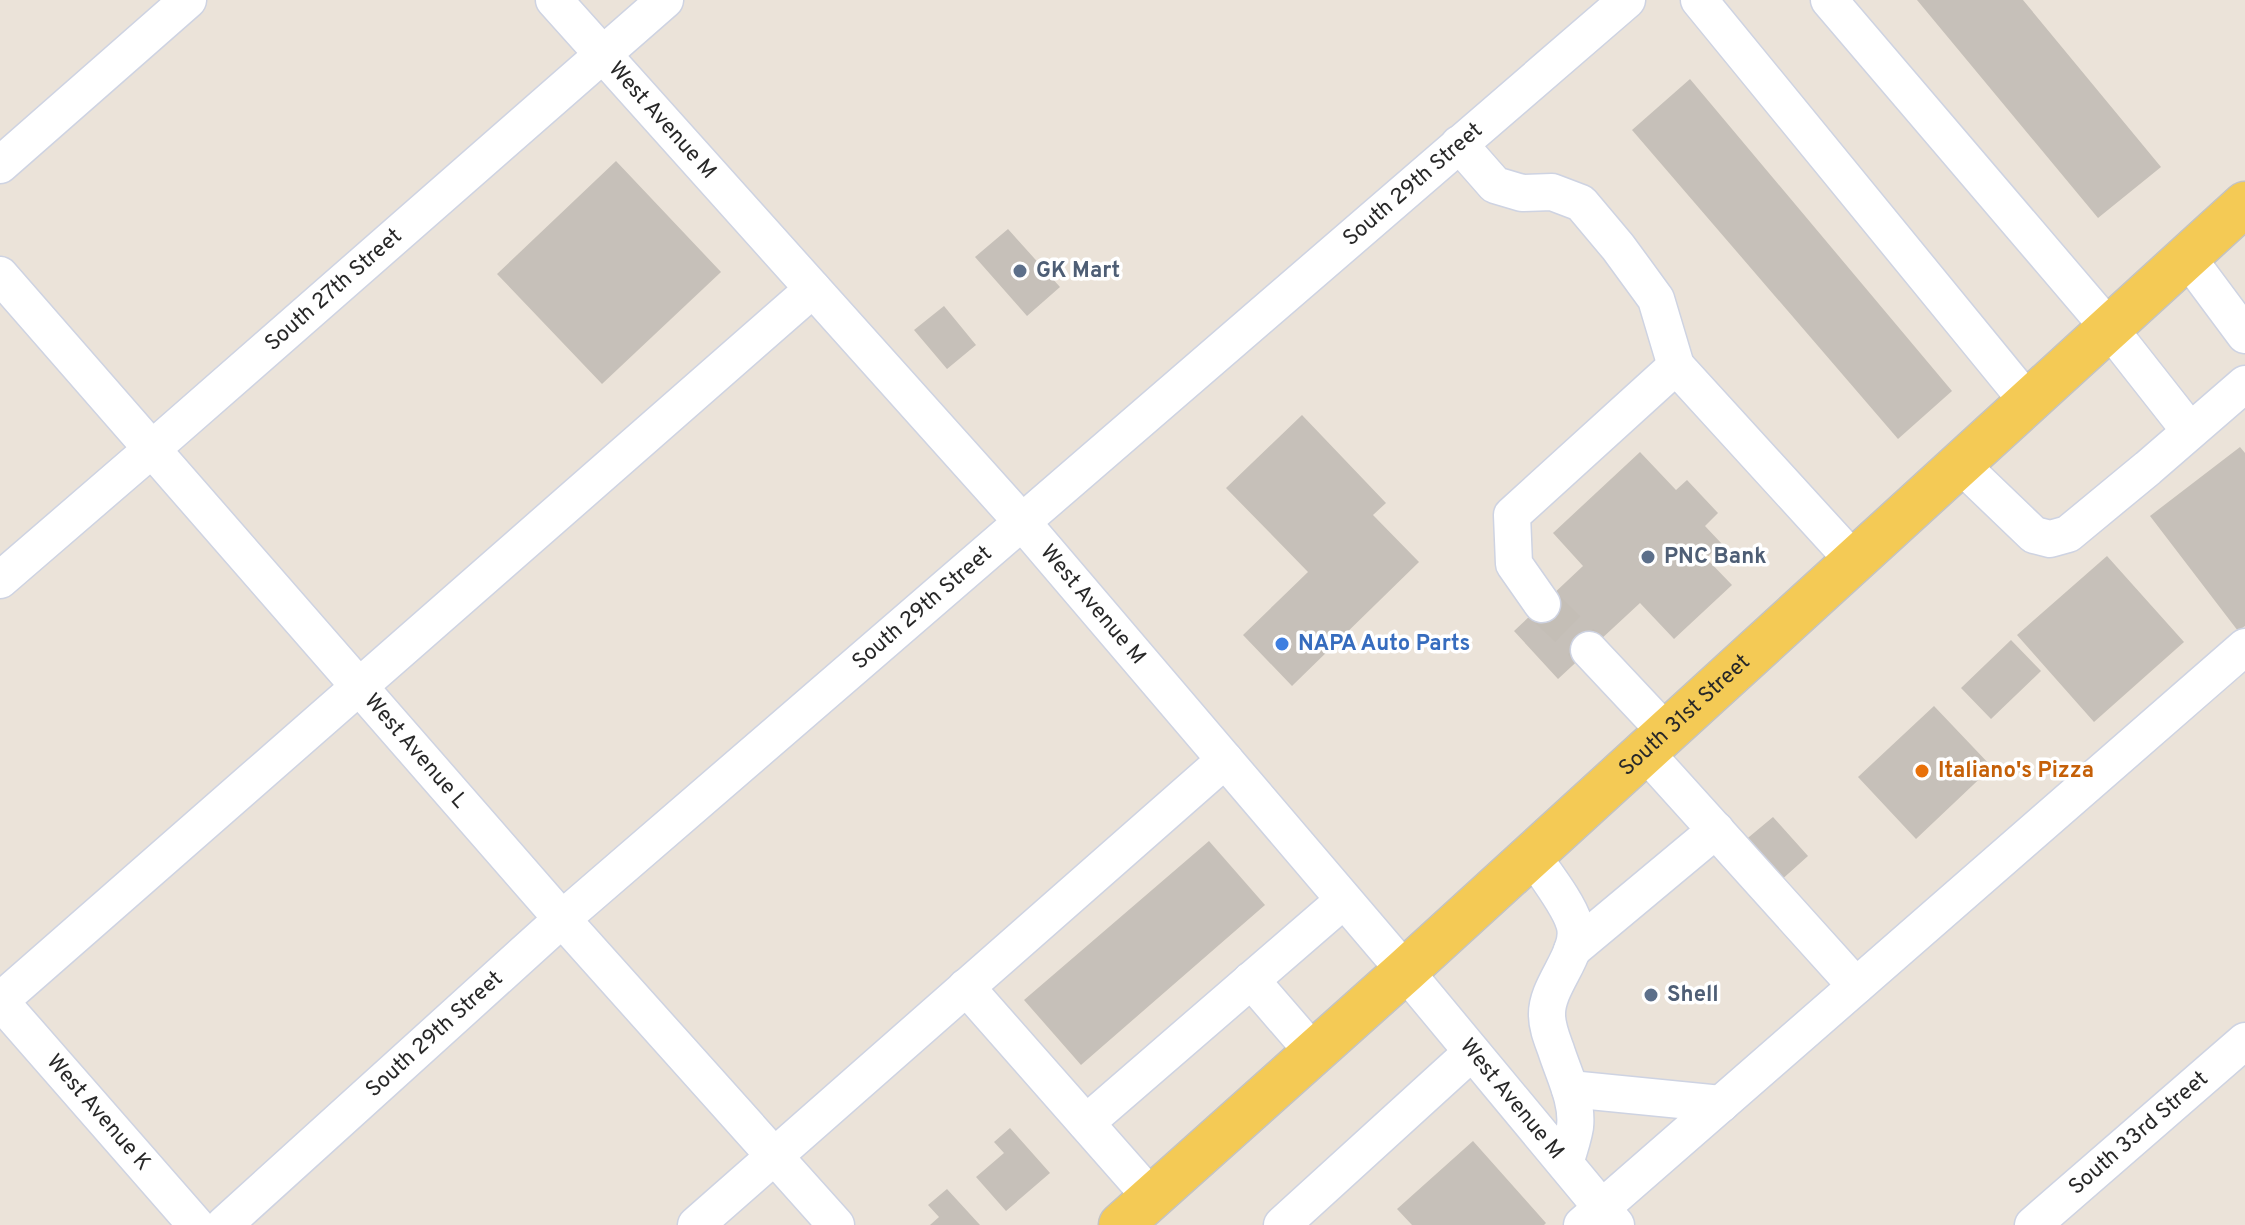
<svg xmlns="http://www.w3.org/2000/svg" width="2245" height="1225" viewBox="0 0 2245 1225" font-family="Overpass,sans-serif">
<style>
.building{fill:#c6c0b9}
.lines{fill:none;stroke-linecap:round;stroke-linejoin:round}
.minor-tunnel{stroke:#c4beb6;stroke-width:36;stroke-dasharray:36 18;stroke-linecap:butt}
.minor-casing{stroke:#ced3e2;stroke-width:39}
.major-casing{stroke:#c3c3c3;stroke-width:47}
.minor{stroke:#fff;stroke-width:36}
.major{stroke:#f4ca55;stroke-width:44}
.service-dot{fill:#5c6f8a;stroke:#fff;stroke-width:3}
.shop-dot{fill:#3f7fe0;stroke:#fff;stroke-width:3}
.food-dot{fill:#e8710a;stroke:#fff;stroke-width:3}
.labels{text-anchor:middle;dominant-baseline:central;stroke-width:7;stroke-linejoin:round;paint-order:stroke}
.street-label{font-size:22px;fill:#282828;stroke:#fff}
.service-label{font-size:22px;font-weight:bold;fill:#4e5e75;stroke:#fff;text-anchor:start}
.shop-label{font-size:22px;font-weight:bold;fill:#366cbe;stroke:#fff;text-anchor:start}
.food-label{font-size:22px;font-weight:bold;fill:#c56008;stroke:#fff;text-anchor:start}
</style>
<rect width="100%" height="100%" fill="#ebe3d9"/>
<path class="building" d="M1917 0H2023L2161 167 2098 218Z
M1690 79 1952 391 1898 439 1632 130Z
M616 161 721 272 602 384 497 274Z
M1008 229 1060 287 1027 316 975 257Z
M944 306 976 345 947 369 914 330Z
M1302 415 1386 503 1373 515 1419 562 1292 686 1243 635 1308 572 1226 488Z
M2240 447 2245 453V626L2238 631 2150 516Z
M1640 452 1676 490 1687 480 1718 513 1705 526 1722 544 1706 558 1732 585 1674 639 1640 603 1558 679 1514 631 1583 566 1553 533Z
M2107 556 2184 642 2094 722 2017 635Z
M2011 640 2041 671 1991 719 1961 688Z
M1934 706 1992 767 1916 839 1858 777Z
M1773 817 1808 856 1779 882 1743 842Z
M1209 841 1265 905 1081 1065 1024 1000Z
M1010 1128 1050 1173 1006 1211 976 1177 1004 1153 994 1142Z
M1473 1141 1546 1223 1544 1225H1412L1397 1209Z
M947 1189 980 1225H930L939 1217 928 1205Z"/>
<g class="lines">
<path class="minor-tunnel" d="M1542 604 1589 650"/>
<defs>
<g id="minor">
<path id="s1" d="M554 0 1022 522 1405 971 1616 1225"/>
<path d="M1699 0 2028 402"/>
<path d="M1829 0 2109 328 2190 431"/>
<path d="M1459 144 1495 185 1522 193 1552 192 1581 203 1618 247 1656 299 1676 366"/>
<path d="M0 165 188 0"/>
<path d="M2187 257 2245 335"/>
<path id="s2" d="M0 275 562 919 836 1225"/>
<path d="M1960 464 2034 535 2050 539 2068 534 2148 468 2245 384"/>
<path id="s3" d="M0 580 152 449 665 0"/>
<path d="M1542 604 1514 564 1512 515 1676 366 1854 561"/>
<path d="M1589 650 1666 732"/>
<path d="M1645 752 1856 986"/>
<path d="M1532 855C1544 873 1568 903 1574 923 1584 952 1546 984 1547 1015 1547 1027 1552 1039 1556 1050 1564 1075 1578 1101 1575 1127 1573 1139 1569 1151 1565 1163"/>
<path d="M1572 950 1716 830"/>
<path d="M1251 980 1314 1053"/>
<path d="M966 987 1151 1197"/>
<path d="M1570 1089 1721 1104"/>
<path d="M1086 1123 1344 900"/>
<path d="M196 1225 0 1001 813 289"/>
<path id="s4" d="M224 1225 562 919 1627 0"/>
<path d="M696 1225 1225 760"/>
<path d="M1282 1225 1472 1052"/>
<path d="M1582 1225 2245 647"/>
<path id="s5" d="M2033 1225 2245 1041"/>
</g>
<g id="major">
<path id="s6" d="M1121 1225 1405 971 2245 204"/>
</g>
</defs>
<use href="#minor" class="minor-casing"/>
<use href="#major" class="major-casing"/>
<use href="#minor" class="minor"/>
<use href="#major" class="major"/>
</g>
<g class="service-dot">
<circle cx="1020" cy="271" r="8"/>
<circle cx="1648" cy="557" r="8"/>
<circle cx="1651" cy="995" r="8"/>
</g>
<circle class="shop-dot" cx="1282" cy="644" r="8"/>
<circle class="food-dot" cx="1922" cy="771" r="8"/>
<g class="labels">
<g class="street-label">
<text stroke="none"><textPath href="#s1" startOffset="162">West Avenue M</textPath></text>
<text stroke="none"><textPath href="#s4" startOffset="1580">South 29th Street</textPath></text>
<text stroke="none"><textPath href="#s3" startOffset="442">South 27th Street</textPath></text>
<text stroke="none"><textPath href="#s1" startOffset="810">West Avenue M</textPath></text>
<text stroke="none"><textPath href="#s4" startOffset="932">South 29th Street</textPath></text>
<text stroke="none"><textPath href="#s6" startOffset="760">South 31st Street</textPath></text>
<text stroke="none"><textPath href="#s2" startOffset="632">West Avenue L</textPath></text>
<text stroke="none"><textPath href="#s4" startOffset="284">South 29th Street</textPath></text>
<text stroke="none"><textPath href="#s1" startOffset="1458">West Avenue M</textPath></text>
<text transform="translate(98 1113) rotate(49)">West Avenue K</text>
<text stroke="none"><textPath href="#s5" startOffset="140">South 33rd Street</textPath></text>
</g>
<g class="service-label">
<text x="1036" y="271">GK Mart</text>
<text x="1664" y="557">PNC Bank</text>
<text x="1667" y="995">Shell</text>
</g>
<g class="shop-label">
<text x="1298" y="644">NAPA Auto Parts</text>
</g>
<g class="food-label">
<text x="1938" y="771">Italiano's Pizza</text>
</g>
</g>
</svg>
